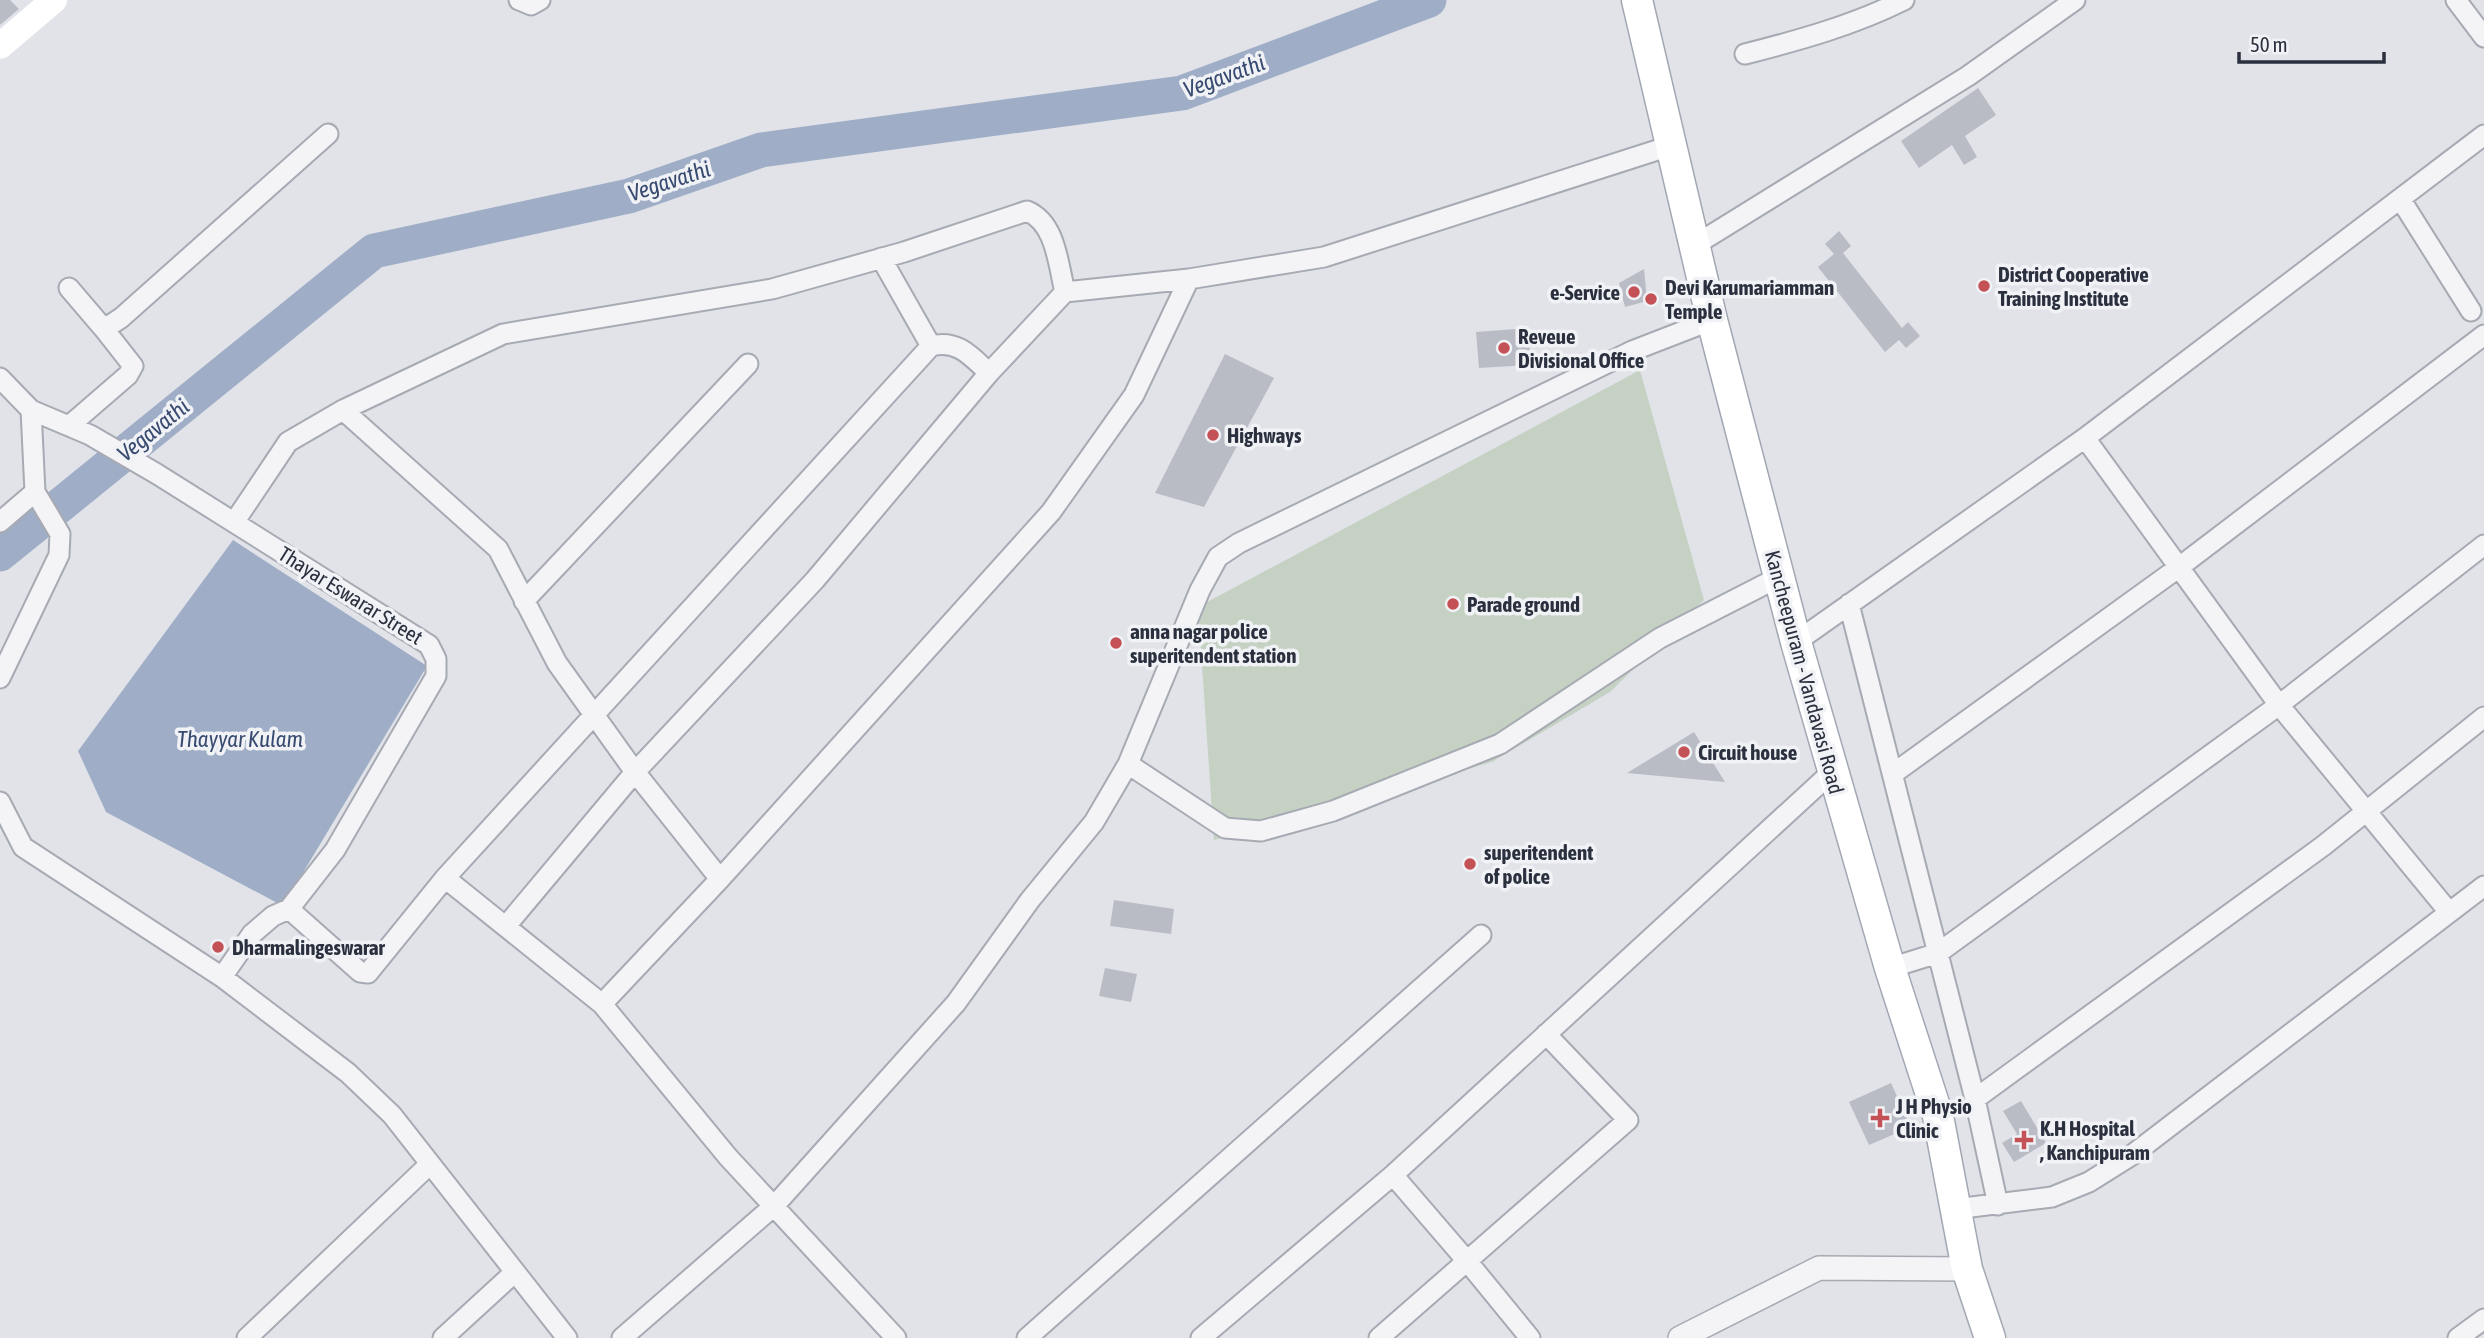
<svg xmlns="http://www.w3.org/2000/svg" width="2484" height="1338" viewBox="0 0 2484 1338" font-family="'Asap Condensed',sans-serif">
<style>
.green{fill:#c5d2c3}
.water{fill:#9faec6}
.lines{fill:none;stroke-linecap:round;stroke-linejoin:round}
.river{stroke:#9faec6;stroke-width:35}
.building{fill:#b9bcc5}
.minor-casing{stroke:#a7aab3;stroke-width:23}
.tertiary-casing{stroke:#a7aab3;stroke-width:26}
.primary-casing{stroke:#a1a7b3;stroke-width:33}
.minor{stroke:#f4f4f7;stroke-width:19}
.tertiary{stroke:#f4f4f7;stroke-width:23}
.secondary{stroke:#fff;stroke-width:26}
.primary{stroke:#fff;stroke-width:30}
.poi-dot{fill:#c35156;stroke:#f1f2f6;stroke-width:2.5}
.labels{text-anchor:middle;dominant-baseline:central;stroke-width:7;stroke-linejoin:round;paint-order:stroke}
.poi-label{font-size:21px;font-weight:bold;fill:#2b303f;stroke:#f1f2f6;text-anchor:start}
.street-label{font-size:21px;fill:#2b303f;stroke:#f1f2f6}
.water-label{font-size:23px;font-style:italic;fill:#384b70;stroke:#f1f2f6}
</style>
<rect width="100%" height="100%" fill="#e1e3e9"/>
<path class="green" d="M1640 370 1704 600 1610 692 1492 762 1214 840 1198 607Z"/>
<path class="water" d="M233 540 427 666 283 906 106 812 78 751Z"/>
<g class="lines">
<path class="river" d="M0 554 374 251 629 196 761 150 1182 93 1429 0"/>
</g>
<path class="building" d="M0 0H10L19 9 0 25Z
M1978 88 1996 115 1965 136 1977 157 1964 165 1952 145 1919 168 1901 141Z
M1839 231 1851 246 1843 253 1902 328 1908 322 1920 336 1906 348 1899 340 1885 352 1818 267 1834 254 1825 244Z
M1644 269 1647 301 1625 307 1619 283Z
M1529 328 1530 365 1479 368 1476 332Z
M1225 354 1274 378 1204 507 1155 493Z
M1694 732 1725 782 1627 773Z
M1114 900 1174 909 1171 934 1110 926Z
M1105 968 1137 974 1131 1002 1099 996Z
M1891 1083 1911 1127 1869 1145 1849 1102Z
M2021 1101 2046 1143 2014 1162 2002 1143 2017 1134 2003 1111Z"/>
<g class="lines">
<defs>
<path id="minor" d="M519 0 531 5 540 0
M2456 0 2484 37
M1745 54C1800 40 1854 25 1904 0
M2401 200 2471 311
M1695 245 1968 76 2075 0
M881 258 931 346
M69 288 104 329
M0 378 31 410 90 435 157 474 429 645 436 659V676L335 850 289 909 273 916 252 934 222 977
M343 410 503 334 772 289 904 252 1027 211C1056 223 1058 264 1065 292
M69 426 128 375 133 366 104 329 121 318 328 134
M2085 438 2279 705 2449 912
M235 521 288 442 343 410 498 549 557 663 635 772 720 879
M0 522 35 492
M524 601 748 364
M1849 604 1975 1099 1998 1205
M1796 642 2085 438 2484 135
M0 678 59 555 60 534 35 492 31 410
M1128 764 1225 828 1261 831 1333 811 1500 744 1660 638 1779 577
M1894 773 2178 568 2484 335
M0 802 23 847 222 977 348 1073 392 1115 567 1338
M445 878 931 346C957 339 971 356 989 373
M289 909 360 972 368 973 445 878 602 1004 728 1157 896 1338
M506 926 635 772 815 580 989 373 1065 292 1189 279
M1890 968 1938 953 2279 705 2484 545
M602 1004 720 879 1051 512 1134 395 1189 279 1324 257 1673 145
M1975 1099 2323 846 2484 717
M1955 1209 2052 1197 2089 1182 2132 1155 2484 886
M247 1338 430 1164
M443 1338 515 1272
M622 1338 775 1205 956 1003 1030 900 1094 822 1128 764 1200 590 1218 557 1239 543 1632 351 1712 320
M1027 1338 1481 935
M1201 1338 1393 1175 1832 772
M1379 1338 1467 1261 1393 1175
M1530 1338 1467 1261 1628 1120 1546 1034
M2458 1338 2484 1319"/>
<path id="tertiary" d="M1680 1338 1819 1268 1967 1269"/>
<path id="primary" d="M1637 0 1712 320 1796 642 1890 968 1938 1116 1967 1269 1990 1338"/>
</defs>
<use href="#minor" class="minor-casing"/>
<use href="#tertiary" class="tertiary-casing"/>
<use href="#primary" class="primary-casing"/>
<use href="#minor" class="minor"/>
<use href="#tertiary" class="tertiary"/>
<path class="secondary" d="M0 46 54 0"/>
<use href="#primary" class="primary"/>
</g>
<g class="poi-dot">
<circle cx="1984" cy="286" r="7"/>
<circle cx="1634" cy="292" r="7"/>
<circle cx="1651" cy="299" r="7"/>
<circle cx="1504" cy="348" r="7"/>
<circle cx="1213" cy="435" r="7"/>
<circle cx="1453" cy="604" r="7"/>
<circle cx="1116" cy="643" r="7"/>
<circle cx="1684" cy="752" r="7"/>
<circle cx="1470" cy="864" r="7"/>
<circle cx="218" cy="947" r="7"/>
<path d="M1876.5 1107.5h7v7h7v7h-7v7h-7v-7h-7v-7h7z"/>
<path d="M2020.5 1129.5h7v7h7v7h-7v7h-7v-7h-7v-7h7z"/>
</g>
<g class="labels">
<g class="poi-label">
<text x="1998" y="274">District Cooperative<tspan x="1998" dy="24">Training Institute</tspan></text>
<text x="1665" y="287">Devi Karumariamman<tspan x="1665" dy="24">Temple</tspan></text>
<text x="1620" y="292" text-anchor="end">e-Service</text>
<text x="1518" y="336">Reveue<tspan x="1518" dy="24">Divisional Office</tspan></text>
<text x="1227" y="435">Highways</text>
<text x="1467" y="604">Parade ground</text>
<text x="1130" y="631">anna nagar police<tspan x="1130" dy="24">superitendent station</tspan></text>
<text x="1698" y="752">Circuit house</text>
<text x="1484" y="852">superitendent<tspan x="1484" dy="24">of police</tspan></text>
<text x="232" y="947">Dharmalingeswarar</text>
<text x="1896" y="1106">J H Physio<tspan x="1896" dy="24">Clinic</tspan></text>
<text x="2040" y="1128">K.H Hospital<tspan x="2040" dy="24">, Kanchipuram</tspan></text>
</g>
<g class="street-label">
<text transform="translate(351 595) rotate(32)">Thayar Eswarar Street</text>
<text transform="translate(1805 672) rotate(75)">Kancheepuram - Vandavasi Road</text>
</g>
<g class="water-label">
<text transform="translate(1224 76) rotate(-20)">Vegavathi</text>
<text transform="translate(669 181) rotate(-18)">Vegavathi</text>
<text transform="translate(153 430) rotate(-39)">Vegavathi</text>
<text x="240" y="739">Thayyar Kulam</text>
</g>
</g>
<path d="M2239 52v10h145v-10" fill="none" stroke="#2b303f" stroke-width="3.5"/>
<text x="2250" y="52" font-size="21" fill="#2b303f" stroke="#f1f2f6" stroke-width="5" paint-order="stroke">50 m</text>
</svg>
